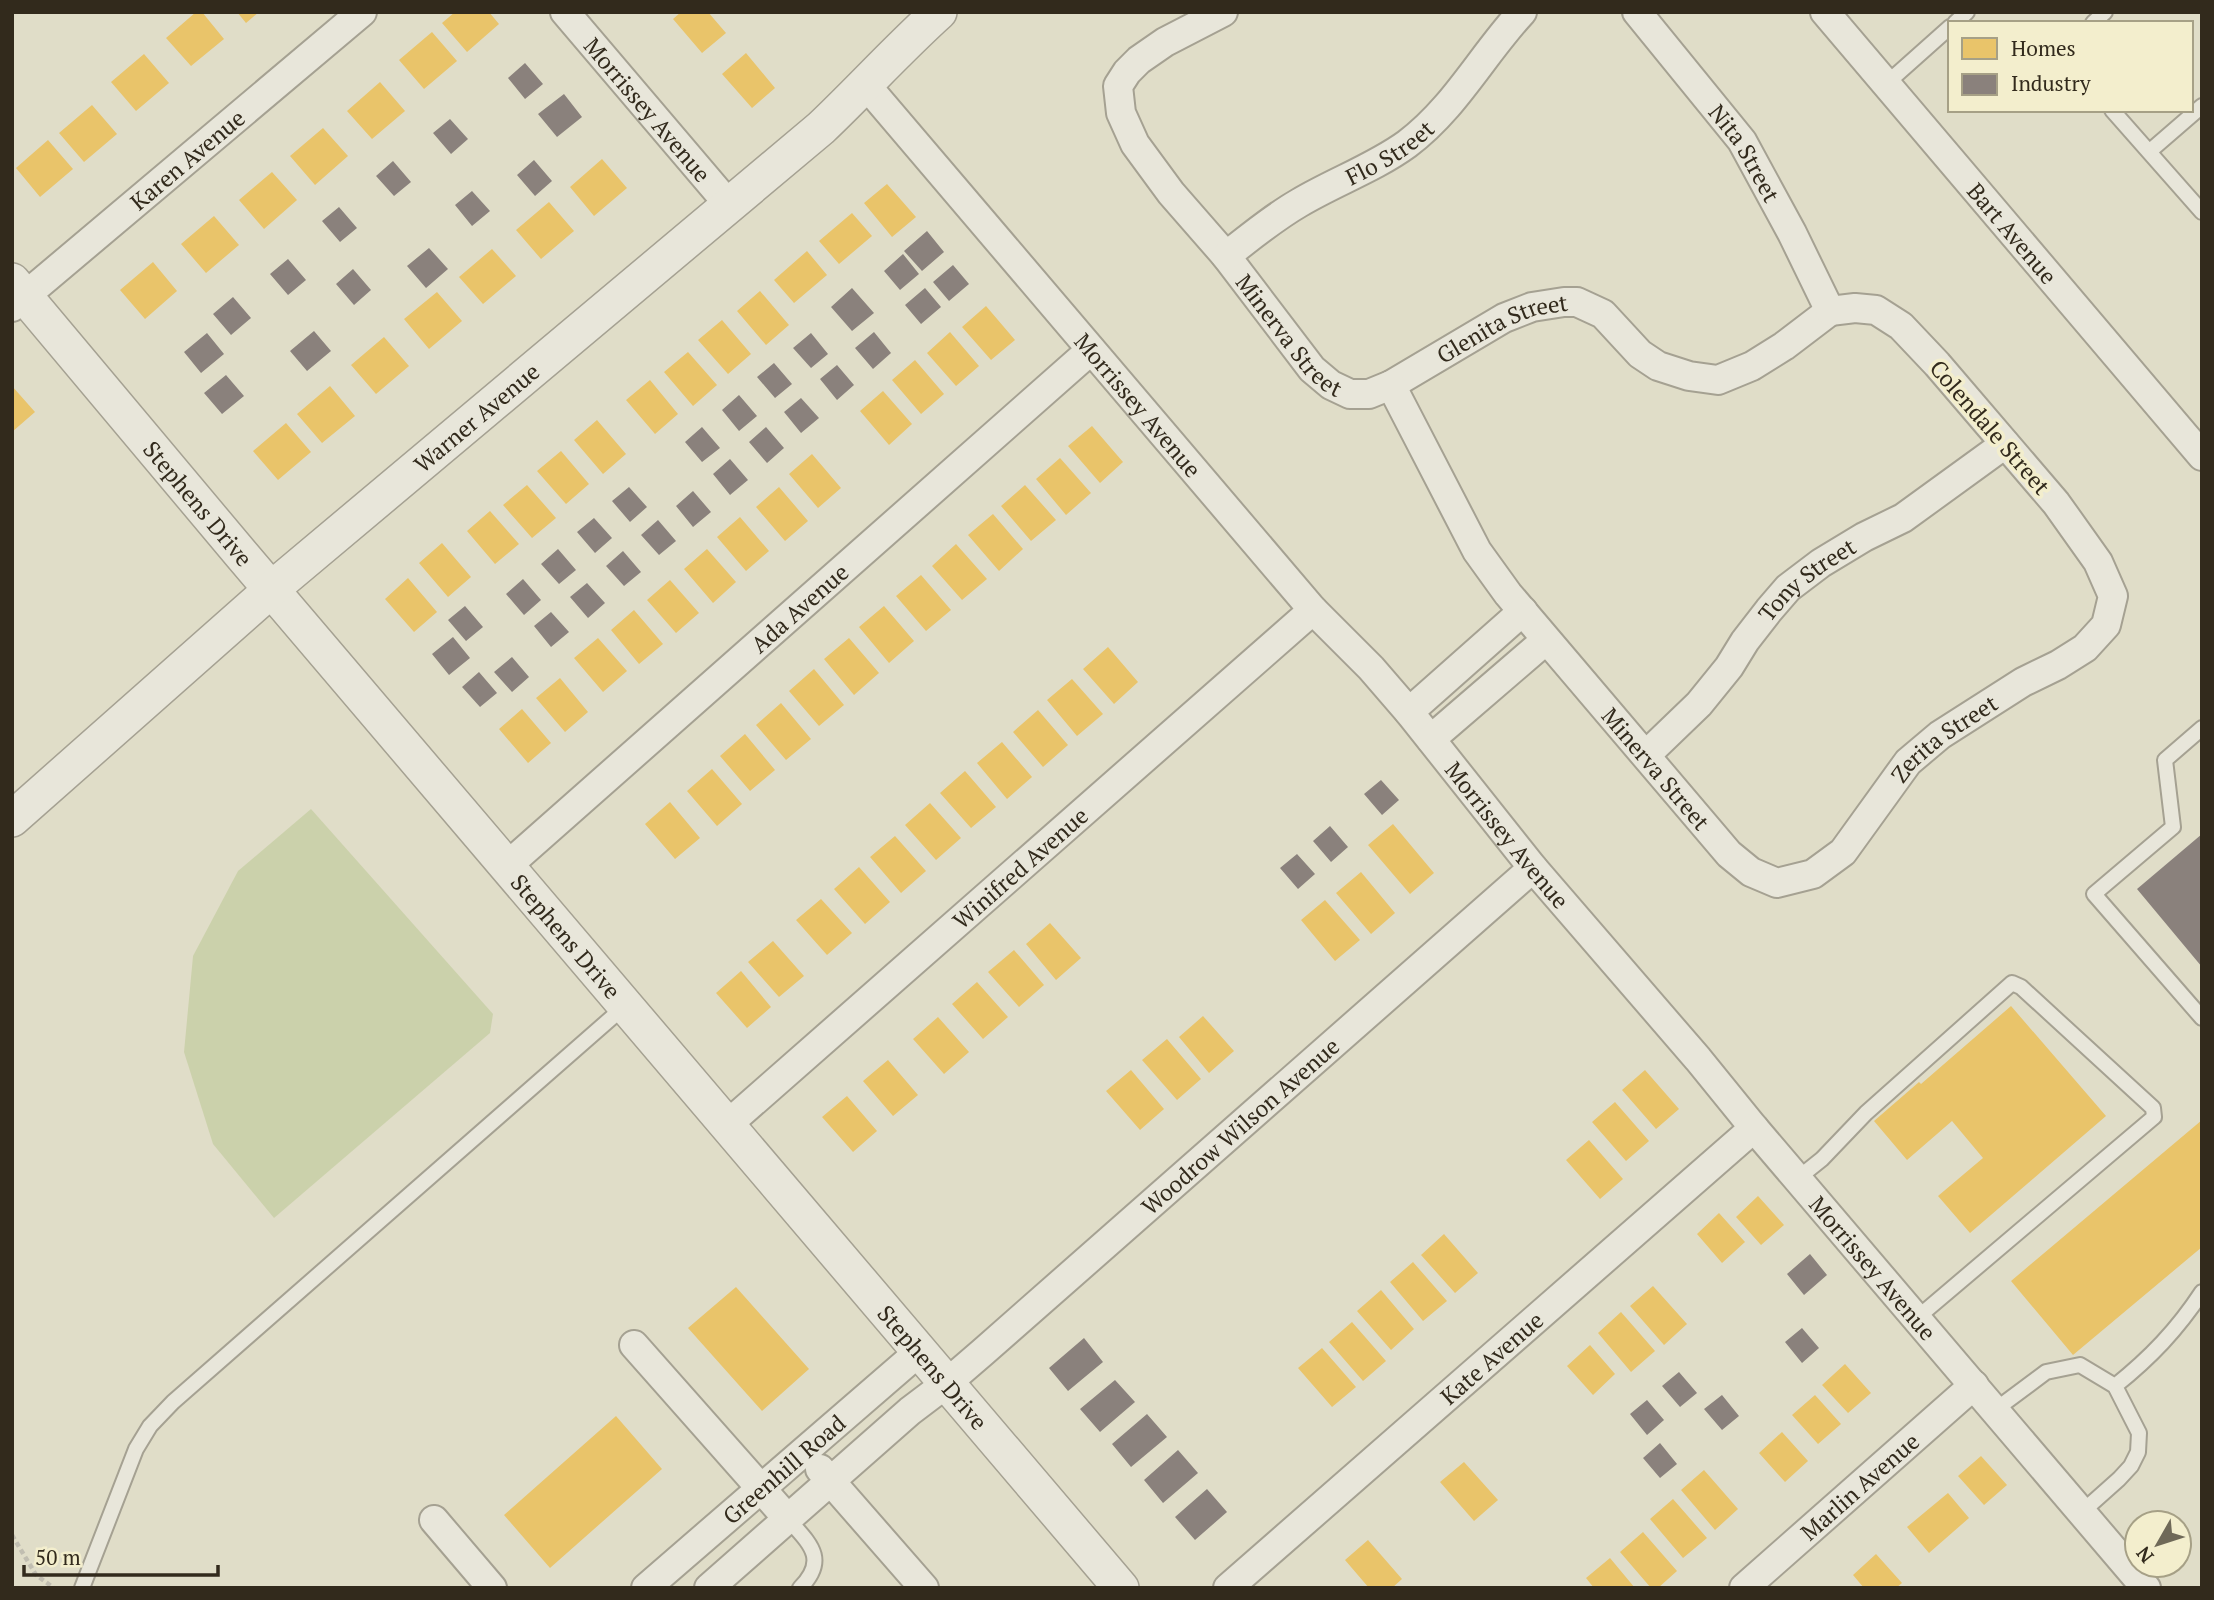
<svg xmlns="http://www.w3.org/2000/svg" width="2214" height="1600" viewBox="0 0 2214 1600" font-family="'PT Serif',serif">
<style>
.green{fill:#cbd1ab}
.homes{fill:#e9c46a}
.industry{fill:#8a817c}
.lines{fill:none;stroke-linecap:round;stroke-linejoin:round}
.service-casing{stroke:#a5a192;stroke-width:18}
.minor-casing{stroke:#a5a192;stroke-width:32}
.tertiary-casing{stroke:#a5a192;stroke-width:38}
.path{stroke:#c1beb1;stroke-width:4.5;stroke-dasharray:5 3.5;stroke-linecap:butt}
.service{stroke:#e8e6da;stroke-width:14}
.minor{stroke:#e8e6da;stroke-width:28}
.tertiary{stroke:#e8e6da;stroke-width:35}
.labels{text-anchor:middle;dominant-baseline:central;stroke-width:7;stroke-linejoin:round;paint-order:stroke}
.street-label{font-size:23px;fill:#322a1c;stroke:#f3eecd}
</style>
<rect width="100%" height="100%" fill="#e0ddc8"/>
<path class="green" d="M311 809 493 1014 490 1033 274 1218 213 1144 184 1052 193 956 238 871Z"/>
<path class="homes" d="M196 12H202L224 39 191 66 166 38Z
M237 12H259L246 23Z
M455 12H489L499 24 467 52 442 23Z
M681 12H708L726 33 702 53 673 19Z
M432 32 457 61 424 89 399 60Z
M746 53 775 88 752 108 722 74Z
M144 54 169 83 136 111 111 82Z
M380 82 405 111 372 139 347 111Z
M92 105 117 134 84 162 59 133Z
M323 128 348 156 315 185 290 156Z
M48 140 73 169 40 197 16 168Z
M602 159 627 188 594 216 570 187Z
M272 172 297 200 264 229 239 200Z
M887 184 916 217 892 237 864 203Z
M549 202 574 231 541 259 516 230Z
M852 213 872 236 839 264 819 241Z
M214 216 239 245 206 273 181 244Z
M492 249 516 276 483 304 459 277Z
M807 251 827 275 794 303 774 280Z
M153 262 177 291 145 319 120 290Z
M760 291 789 325 766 345 737 311Z
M437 292 462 321 429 349 404 319Z
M986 306 1015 340 991 360 962 327Z
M722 320 751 354 728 374 698 340Z
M950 332 979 366 956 386 927 353Z
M384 337 409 366 376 394 351 365Z
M688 352 717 385 693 406 664 372Z
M915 360 944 394 921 414 892 380Z
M650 380 678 414 655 434 626 400Z
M12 386 35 412 12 432Z
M330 386 355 416 322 443 297 414Z
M883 391 912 424 889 445 860 411Z
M597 420 626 454 603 474 574 440Z
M286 423 311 452 278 480 253 451Z
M1092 426 1123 462 1100 483 1068 446Z
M561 451 589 484 566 504 537 471Z
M812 454 841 488 818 508 789 474Z
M1060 458 1091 493 1066 515 1036 479Z
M527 485 556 518 532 538 503 505Z
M1025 485 1056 520 1031 541 1001 506Z
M779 487 808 521 785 541 756 507Z
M490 511 519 544 495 564 467 531Z
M993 514 1023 549 999 571 968 535Z
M740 517 769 551 746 571 717 537Z
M442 543 471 577 448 597 419 563Z
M956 544 987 579 962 600 932 566Z
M707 549 736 582 713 603 684 569Z
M921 575 951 610 926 631 896 596Z
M408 578 437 612 414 632 385 599Z
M670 580 699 613 676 633 647 600Z
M884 606 914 641 889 663 859 627Z
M634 610 663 644 639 664 611 630Z
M598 638 627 671 603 692 574 658Z
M849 638 879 673 854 695 824 659Z
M1108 647 1138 682 1114 704 1083 669Z
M814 669 844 705 819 726 789 691Z
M560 678 588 712 565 732 536 698Z
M1072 679 1103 714 1077 736 1047 700Z
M781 703 811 739 786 760 756 725Z
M522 709 551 743 528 763 499 729Z
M1038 710 1068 745 1043 767 1013 732Z
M745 734 775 770 750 791 720 756Z
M1002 742 1032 777 1007 799 977 763Z
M712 769 742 804 717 826 687 791Z
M965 771 996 807 971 828 940 793Z
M670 802 700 838 675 859 645 824Z
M930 803 961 838 936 860 905 825Z
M1393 824 1434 873 1410 894 1368 845Z
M895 836 926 871 901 893 870 857Z
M859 867 890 902 865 924 834 889Z
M1361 872 1395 913 1371 934 1336 893Z
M821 899 852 933 827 955 796 920Z
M1325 900 1360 940 1335 961 1301 920Z
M1050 923 1081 958 1056 980 1026 944Z
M773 941 804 976 779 997 748 962Z
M1014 950 1044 985 1019 1007 988 972Z
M741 971 771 1007 747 1028 716 993Z
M977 982 1008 1017 983 1039 952 1004Z
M2011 1006 2106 1116 1970 1233 1938 1196 1983 1158 1952 1121 1907 1160 1874 1121 1919 1082 1921 1084Z
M1203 1016 1234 1051 1209 1073 1179 1037Z
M938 1017 969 1052 944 1074 913 1039Z
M1167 1039 1201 1079 1177 1100 1142 1060Z
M888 1060 918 1095 893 1116 863 1081Z
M1131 1070 1164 1109 1140 1130 1106 1091Z
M1645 1070 1679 1109 1656 1129 1622 1090Z
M847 1096 877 1131 853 1152 822 1117Z
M1615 1102 1649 1141 1626 1161 1592 1122Z
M2202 1120V1247L2073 1355 2011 1281Z
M1589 1140 1623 1179 1600 1199 1566 1160Z
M1758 1196 1784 1225 1761 1245 1736 1217Z
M1719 1213 1745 1242 1722 1263 1697 1234Z
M1444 1234 1478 1273 1455 1293 1421 1255Z
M1413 1262 1447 1301 1423 1321 1390 1282Z
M1653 1286 1687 1324 1664 1345 1630 1306Z
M736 1287 809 1369 762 1411 688 1328Z
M1381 1290 1414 1329 1391 1350 1357 1311Z
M1621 1312 1655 1351 1631 1372 1598 1333Z
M1352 1322 1386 1361 1363 1381 1329 1342Z
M1590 1345 1615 1374 1593 1395 1567 1366Z
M1322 1348 1356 1387 1332 1407 1298 1368Z
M1845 1364 1871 1393 1848 1413 1822 1385Z
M1815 1395 1841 1424 1818 1444 1792 1415Z
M616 1416 662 1469 550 1568 504 1515Z
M1782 1432 1808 1461 1785 1482 1759 1453Z
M1981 1456 2007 1485 1984 1505 1958 1476Z
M1464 1462 1498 1500 1474 1521 1440 1482Z
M1704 1470 1738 1509 1715 1530 1681 1490Z
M1948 1493 1969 1518 1929 1553 1907 1527Z
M1673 1499 1707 1538 1683 1558 1650 1519Z
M1643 1532 1677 1571 1658 1588H1651L1620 1552Z
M1368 1540 1402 1579 1392 1588H1369L1345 1560Z
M1876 1554 1902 1583 1896 1588H1864L1853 1575Z
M1610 1558 1635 1588H1594L1586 1578Z"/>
<path class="industry" d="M525 63 543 84 525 99 508 78Z
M564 94 582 117 557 137 538 114Z
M450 119 468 139 451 154 433 133Z
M534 160 552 181 535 196 517 175Z
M393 161 411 182 394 196 376 176Z
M472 191 490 211 472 226 455 205Z
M339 207 357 228 340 242 322 221Z
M927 231 944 252 922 271 904 251Z
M429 248 448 269 426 288 407 266Z
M903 254 919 274 900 290 884 271Z
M288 259 306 280 288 295 270 274Z
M953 265 969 284 949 301 933 282Z
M353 269 371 290 354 305 336 284Z
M852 288 874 313 852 331 831 307Z
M925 288 941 307 921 324 905 305Z
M233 297 251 318 231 335 213 314Z
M314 331 331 351 307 371 290 351Z
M874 332 891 353 873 369 855 348Z
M207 333 224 354 201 373 184 352Z
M811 333 828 354 811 368 793 348Z
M774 363 792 384 775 398 757 377Z
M837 365 854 385 837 400 820 379Z
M226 375 244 396 222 414 204 393Z
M739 395 757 416 739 431 722 410Z
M801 398 819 418 801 433 784 412Z
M702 427 720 448 702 462 685 442Z
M766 427 784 448 767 463 749 442Z
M730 459 748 480 730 495 713 474Z
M629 487 647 507 630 522 612 501Z
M693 491 711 512 693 527 676 506Z
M594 518 612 538 595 553 577 532Z
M658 520 676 541 659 555 641 535Z
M558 549 576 570 559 584 541 564Z
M623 551 641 572 624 586 606 566Z
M523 579 541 600 524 615 506 594Z
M587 583 605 603 588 618 570 597Z
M465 606 483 627 466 641 448 620Z
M551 612 569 632 551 647 534 626Z
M453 637 470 658 449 675 432 654Z
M512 657 529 677 512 692 494 672Z
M479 672 497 693 480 707 462 687Z
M1381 780 1399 800 1382 815 1364 794Z
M1330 826 1348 847 1331 862 1313 841Z
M2202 834V967L2137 889Z
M1297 854 1315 874 1298 889 1280 868Z
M1810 1254 1827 1275 1804 1295 1787 1274Z
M1802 1328 1819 1348 1802 1363 1785 1342Z
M1084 1338 1103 1362 1068 1391 1049 1368Z
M1679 1372 1697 1393 1680 1407 1662 1386Z
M1115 1380 1135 1402 1100 1432 1080 1409Z
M1722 1395 1739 1416 1722 1430 1704 1409Z
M1647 1400 1664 1420 1647 1435 1630 1414Z
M1147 1414 1167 1437 1131 1467 1112 1444Z
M1660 1443 1677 1464 1660 1478 1643 1458Z
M1178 1450 1198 1473 1163 1503 1144 1480Z
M1207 1489 1227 1512 1195 1540 1175 1517Z"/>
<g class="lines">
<defs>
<path id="service" d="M1955 23 1967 12
M2093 23 2105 12
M1886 84 1950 27
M2112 110 2202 212
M2150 151 2202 106
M2202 728 2165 760 2173 827 2094 894 2202 1018
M1797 1179 1822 1159 1866 1113 2012 983 2021 987 2153 1108 2154 1117 1917 1318
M2115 1386C2150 1358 2177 1330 2202 1292
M1995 1410 2046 1372 2080 1365 2115 1386 2139 1433 2138 1452 2131 1466 2119 1479 2082 1512
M788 1519C809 1543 829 1559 800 1588
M82 1588 136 1449 150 1426 173 1402 625 1006"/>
<g id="minor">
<path id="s1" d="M565 12 730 206"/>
<path id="s2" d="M1223 12 1165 42 1139 60 1127 72 1118 86 1121 113 1135 144 1171 193 1226 256 1312 369 1331 385 1350 394H1369L1391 385 1504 318 1532 307 1564 302H1577L1603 314 1640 354 1658 366 1689 376 1718 380 1752 366 1784 346 1830 311"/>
<path id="s3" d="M1637 12 1742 141 1792 233 1830 311"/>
<path id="s4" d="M1825 12 2202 456"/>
<path id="s5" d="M866 85 1313 610 1371 668 1409 712 1533 868 1698 1059 1754 1128 2146 1588"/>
<path id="s6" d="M1226 256C1250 237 1273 218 1299 203 1334 182 1374 168 1407 144 1455 108 1482 55 1522 12"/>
<path id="s7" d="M12 307 362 12"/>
<path id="s8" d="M1391 385 1477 551 1508 594 1729 854 1751 872 1777 883 1813 874 1843 852 1908 762 1940 735 2023 682 2058 665 2085 648 2106 625 2113 596 2098 562 2056 503 1937 364 1901 326 1876 310 1855 308 1830 311"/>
<path d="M1409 712 1523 611"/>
<path d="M1431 739 1546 640"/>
<path id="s9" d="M1646 755 1699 704 1729 667 1745 641 1769 610 1788 588 1821 563 1864 537 1903 518 2005 444"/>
<path id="s10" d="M507 866 1091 350"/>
<path id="s11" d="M727 1125 1313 610"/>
<path d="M634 1345 788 1519"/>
<path d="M820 1469 924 1588"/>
<path d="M434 1520 492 1588"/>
<path id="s12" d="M646 1588 920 1351"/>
<path id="s13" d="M709 1588 910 1411 947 1383 983 1352 1533 868"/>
<path id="s14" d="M1228 1588 1754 1128"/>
<path id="s15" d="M1744 1588 1974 1385"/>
</g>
<g id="tertiary">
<path id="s16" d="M12 281 241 554 1121 1588"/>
<path id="s17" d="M12 819 280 582 821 128C861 90 898 49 939 12"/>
</g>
</defs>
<use href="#service" class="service-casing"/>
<use href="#minor" class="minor-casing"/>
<use href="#tertiary" class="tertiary-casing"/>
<path class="path" d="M12 1535 36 1575 54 1588"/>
<use href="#service" class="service"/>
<use href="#minor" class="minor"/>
<use href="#tertiary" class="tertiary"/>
</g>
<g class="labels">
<g class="street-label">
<text stroke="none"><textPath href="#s1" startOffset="128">Morrissey Avenue</textPath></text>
<text stroke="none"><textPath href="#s6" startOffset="194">Flo Street</textPath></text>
<text stroke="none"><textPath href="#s3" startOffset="178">Nita Street</textPath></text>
<text stroke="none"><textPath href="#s7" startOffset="229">Karen Avenue</textPath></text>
<text stroke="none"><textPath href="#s4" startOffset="290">Bart Avenue</textPath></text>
<text stroke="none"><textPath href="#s2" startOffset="438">Minerva Street</textPath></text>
<text stroke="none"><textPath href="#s2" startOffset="693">Glenita Street</textPath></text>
<text stroke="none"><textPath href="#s5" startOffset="420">Morrissey Avenue</textPath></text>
<text stroke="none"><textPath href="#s17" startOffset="614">Warner Avenue</textPath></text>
<text transform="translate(1990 427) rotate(49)">Colendale Street</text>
<text stroke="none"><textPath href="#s16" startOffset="290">Stephens Drive</textPath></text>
<text stroke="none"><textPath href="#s9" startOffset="240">Tony Street</textPath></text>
<text stroke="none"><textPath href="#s10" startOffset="390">Ada Avenue</textPath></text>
<text stroke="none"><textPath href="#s8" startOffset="866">Zerita Street</textPath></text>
<text stroke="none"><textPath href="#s8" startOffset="469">Minerva Street</textPath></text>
<text stroke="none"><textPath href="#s5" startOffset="987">Morrissey Avenue</textPath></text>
<text stroke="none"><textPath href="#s11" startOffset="390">Winifred Avenue</textPath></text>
<text stroke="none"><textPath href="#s16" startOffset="858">Stephens Drive</textPath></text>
<text stroke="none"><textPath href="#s13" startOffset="704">Woodrow Wilson Avenue</textPath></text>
<text stroke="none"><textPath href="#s5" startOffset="1554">Morrissey Avenue</textPath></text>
<text stroke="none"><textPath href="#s14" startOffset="350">Kate Avenue</textPath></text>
<text stroke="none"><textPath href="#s16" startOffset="1424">Stephens Drive</textPath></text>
<text stroke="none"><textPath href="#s12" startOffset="182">Greenhill Road</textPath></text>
<text stroke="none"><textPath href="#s15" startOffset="154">Marlin Avenue</textPath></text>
</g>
</g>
<rect width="2214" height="1600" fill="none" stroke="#322a1c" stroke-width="28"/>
<rect x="1948" y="21" width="245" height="91" fill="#f3eecd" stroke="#a6a086" stroke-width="2"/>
<rect x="1962" y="38" width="35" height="21" fill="#e9c46a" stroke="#a6a086" stroke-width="2"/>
<text x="2011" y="56" font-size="21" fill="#322a1c">Homes</text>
<rect x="1962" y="74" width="35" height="21" fill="#8a817c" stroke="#a6a086" stroke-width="2"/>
<text x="2011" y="91" font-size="21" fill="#322a1c">Industry</text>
<g transform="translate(2158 1544) rotate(231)"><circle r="33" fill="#f3eecd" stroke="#a6a086" stroke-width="2"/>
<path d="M0-5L12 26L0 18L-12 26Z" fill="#6f6958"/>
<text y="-10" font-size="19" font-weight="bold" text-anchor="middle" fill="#322a1c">N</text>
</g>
<path d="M24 1565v10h194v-10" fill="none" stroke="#322a1c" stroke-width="3.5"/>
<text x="35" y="1565" font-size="21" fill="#322a1c" stroke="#f3eecd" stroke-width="5" paint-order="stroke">50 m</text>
</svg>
